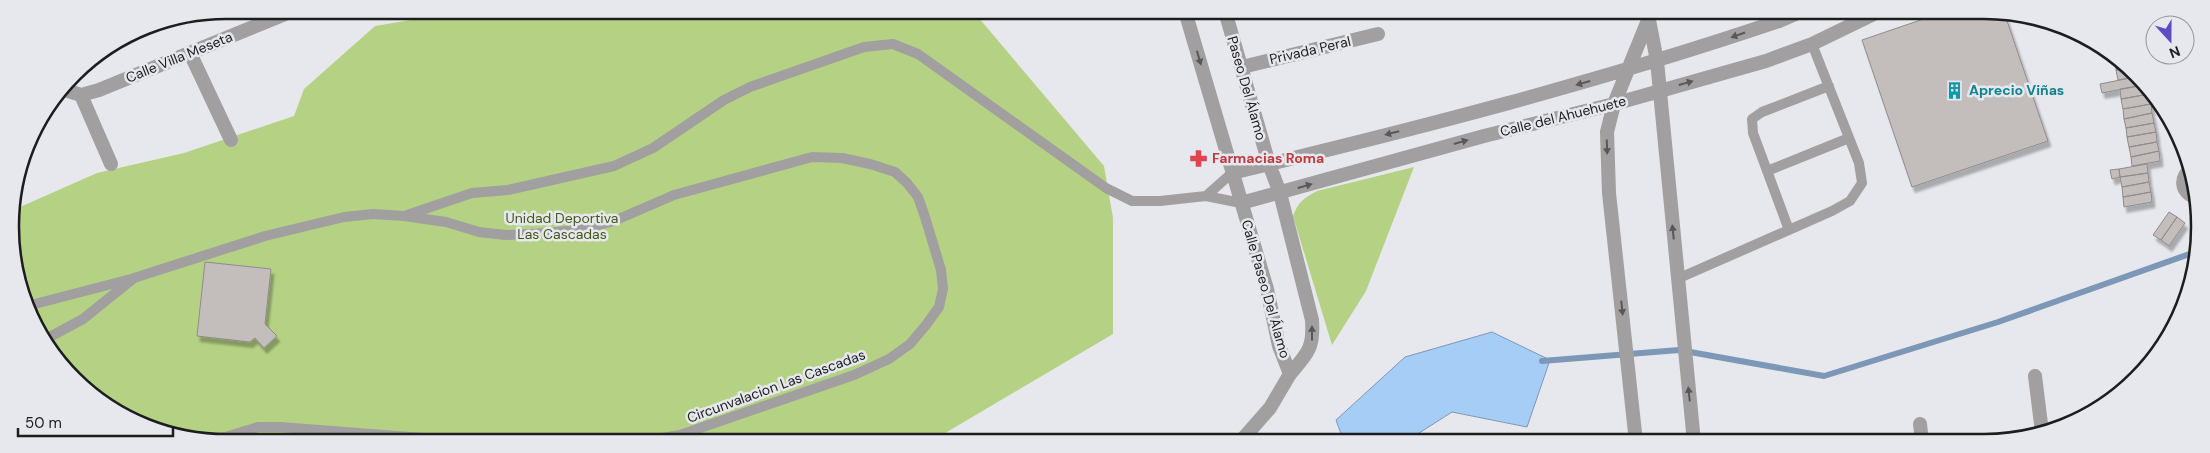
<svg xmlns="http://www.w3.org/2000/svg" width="2210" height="453" viewBox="0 0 2210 453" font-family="'DM Sans',sans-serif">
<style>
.green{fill:#b5d284}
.water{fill:#a6cdf6;stroke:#7d98b6}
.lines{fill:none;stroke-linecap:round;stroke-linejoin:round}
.stream{stroke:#7d98b6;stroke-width:6}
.building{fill:#c3bdbc;stroke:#918b8a;filter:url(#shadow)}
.service{stroke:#a19f9f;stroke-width:10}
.minor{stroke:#a19f9f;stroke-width:14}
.tertiary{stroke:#a19f9f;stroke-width:14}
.oneway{fill:#585859}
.labels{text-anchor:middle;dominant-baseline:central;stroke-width:5;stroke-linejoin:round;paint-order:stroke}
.street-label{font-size:14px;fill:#1c1d1f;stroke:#e6e8ed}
.culture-label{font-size:14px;font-weight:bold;fill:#0d838f;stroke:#e6e8ed;text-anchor:start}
.health-label{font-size:14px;font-weight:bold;fill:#be3a42;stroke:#e6e8ed;text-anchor:start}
.park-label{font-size:14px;fill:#44581a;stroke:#e6e8ed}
.rim{fill:none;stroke:#1c1d1f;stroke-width:2.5}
</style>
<defs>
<filter id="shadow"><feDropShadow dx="3" dy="5.5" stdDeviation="1" flood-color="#0004"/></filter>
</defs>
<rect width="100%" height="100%" fill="#e6e8ed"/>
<path class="green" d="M471 10 973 11 1104 166 1113 218V334L930 442 199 441 130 421 64 369 21 296 11 211 97 173 184 153 294 116 304 89 375 26Z
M1414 167 1366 291 1332 345 1293 216C1298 202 1304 198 1317 191Z"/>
<path class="water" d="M1492 332 1550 360 1527 427 1452 412 1405 442H1344L1336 420 1405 357Z"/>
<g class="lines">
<path class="stream" d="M1542 361 1679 350 1824 376 1998 322 2198 251"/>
</g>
<path class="building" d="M1944 12H2004L2048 141 1912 187 1862 40Z
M2116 60 2126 69 2116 70Z
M2126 69 2135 77 2118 80 2116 70Z
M2135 77 2144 85 2102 93 2100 84Z
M2144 85 2148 88 2149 94 2121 99 2120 89Z
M2149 94 2151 104 2123 109 2121 99Z
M2151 104 2152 113 2124 119 2123 109Z
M2152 113 2154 123 2126 128 2124 119Z
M2154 123 2156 132 2127 137 2126 128Z
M2156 132 2157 142 2129 147 2127 137Z
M2157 142 2159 151 2131 157 2129 147Z
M2159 151 2160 161 2132 166 2131 157Z
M2147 164 2148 173 2120 177 2119 169Z
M2119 169 2120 177 2112 179 2110 170Z
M2148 173 2149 182 2122 187 2120 177Z
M2149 182 2151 192 2123 197 2122 187Z
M2151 192 2152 202 2124 207 2123 197Z
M2169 212 2177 217 2161 240 2153 235Z
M2177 217 2185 223 2169 246 2161 240Z
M205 262 271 269 265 324 277 336 264 348 255 338 250 342 197 336Z"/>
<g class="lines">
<path class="service" d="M1767 171 1849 138
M1206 196 1232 173
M407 215 472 193 508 190 614 166 653 148 724 100 750 87 864 47 893 44 918 54 1106 188 1132 201H1160L1206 196 1241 203
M1789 230 1753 133 1752 119 1762 112 1829 86
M1677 279 1832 211 1850 201 1862 183 1859 163 1812 44
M27 306 131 279
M46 339 83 319 134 278 265 236 344 217 373 214 404 216 446 222 479 232 506 235 547 233 584 229 614 221 674 195 812 157 842 158 870 164 895 172 907 183 918 197 925 217 941 270 943 289 939 307 926 325 910 344 889 359 854 375 680 435 639 442
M212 441 258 427H280L463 441"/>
<path class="minor" d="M1851 12 1855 23
M190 53 231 140
M1242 67 1378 34
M62 89 81 95 99 90 295 10
M81 95 111 164
M2192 169C2179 176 2181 192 2194 197
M2035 376 2042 432
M1920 424 1922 442
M1240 442 1270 408 1290 374"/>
<path class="tertiary" d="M1185 11 1267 289 1279 346 1290 374
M1225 11 1269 164 1280 193 1312 320C1314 348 1308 353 1290 374
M1649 20 1657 61 1694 442
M1232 173C1416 129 1599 82 1779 21L1800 12
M1241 203 1484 136 1614 104 1766 61 1812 44 1878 12
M1636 442 1609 193 1607 132 1614 104 1649 18"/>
</g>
<defs><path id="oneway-solid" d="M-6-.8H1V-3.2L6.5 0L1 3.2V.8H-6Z" transform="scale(1.25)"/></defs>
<g class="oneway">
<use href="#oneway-solid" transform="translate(1738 35) rotate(161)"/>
<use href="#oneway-solid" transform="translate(1199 58) rotate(74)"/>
<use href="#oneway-solid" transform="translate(1583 83) rotate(164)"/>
<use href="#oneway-solid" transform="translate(1686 83) rotate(-16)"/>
<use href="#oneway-solid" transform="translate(1392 133) rotate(166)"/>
<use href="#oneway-solid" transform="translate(1461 142) rotate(-16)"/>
<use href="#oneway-solid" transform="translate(1607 147) rotate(88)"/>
<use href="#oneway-solid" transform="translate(1305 186) rotate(-16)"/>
<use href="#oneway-solid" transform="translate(1673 232) rotate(-96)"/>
<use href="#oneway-solid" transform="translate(1622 308) rotate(84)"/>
<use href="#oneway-solid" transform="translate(1312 333) rotate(-90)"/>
<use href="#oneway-solid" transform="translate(1689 394) rotate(-96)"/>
</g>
<defs>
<symbol id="building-bare" viewBox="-9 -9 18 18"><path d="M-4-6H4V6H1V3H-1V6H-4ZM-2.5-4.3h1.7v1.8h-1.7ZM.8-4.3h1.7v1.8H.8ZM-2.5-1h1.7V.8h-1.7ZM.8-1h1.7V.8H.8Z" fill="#0f9aa8" stroke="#e6e8ed" stroke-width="2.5" paint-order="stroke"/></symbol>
<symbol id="pharmacy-bare" viewBox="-9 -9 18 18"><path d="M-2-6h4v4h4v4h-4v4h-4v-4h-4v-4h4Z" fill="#e0444e" stroke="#e6e8ed" stroke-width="2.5" paint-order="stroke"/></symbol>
</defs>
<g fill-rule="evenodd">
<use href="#building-bare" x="1942" y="78" width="25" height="25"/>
<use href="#pharmacy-bare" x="1186" y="146" width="25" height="25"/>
</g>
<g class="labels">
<g class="street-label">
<text transform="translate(1310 50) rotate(-13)">Privada Peral</text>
<text transform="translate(179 57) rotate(-22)">Calle Villa Meseta</text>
<text transform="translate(1247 88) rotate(74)">Paseo Del Álamo</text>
<text transform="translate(1563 116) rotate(-14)">Calle del Ahuehuete</text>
<text transform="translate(1266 289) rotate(74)">Calle Paseo Del Álamo</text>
<text transform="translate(776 386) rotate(-20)">Circunvalacion Las Cascadas</text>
</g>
<g class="culture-label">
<text x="1969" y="90">Aprecio Viñas</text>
</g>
<g class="health-label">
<text x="1212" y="158">Farmacias Roma</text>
</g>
<g class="park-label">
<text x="562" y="218">Unidad Deportiva<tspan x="562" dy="16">Las Cascadas</tspan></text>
</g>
</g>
<path d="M0 0H2210V453H0ZM226 19H1984A207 207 0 0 1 2191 226V227A207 207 0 0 1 1984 434H226A207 207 0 0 1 19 227V226A207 207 0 0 1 226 19Z" fill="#e6e8ed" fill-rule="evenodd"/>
<path class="rim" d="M226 19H1984A207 207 0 0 1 2191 226V227A207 207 0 0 1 1984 434H226A207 207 0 0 1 19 227V226A207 207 0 0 1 226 19Z"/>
<g transform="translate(2170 40) rotate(159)"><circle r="24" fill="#e6e8ed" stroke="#95979b"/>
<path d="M0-4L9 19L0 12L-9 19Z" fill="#5e4cc5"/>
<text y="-8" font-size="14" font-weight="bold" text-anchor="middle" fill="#1c1d1f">N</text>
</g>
<path d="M18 428v8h155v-8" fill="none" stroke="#1c1d1f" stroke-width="2.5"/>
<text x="25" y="428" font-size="15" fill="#1c1d1f" stroke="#e6e8ed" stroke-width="4" paint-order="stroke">50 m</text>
</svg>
